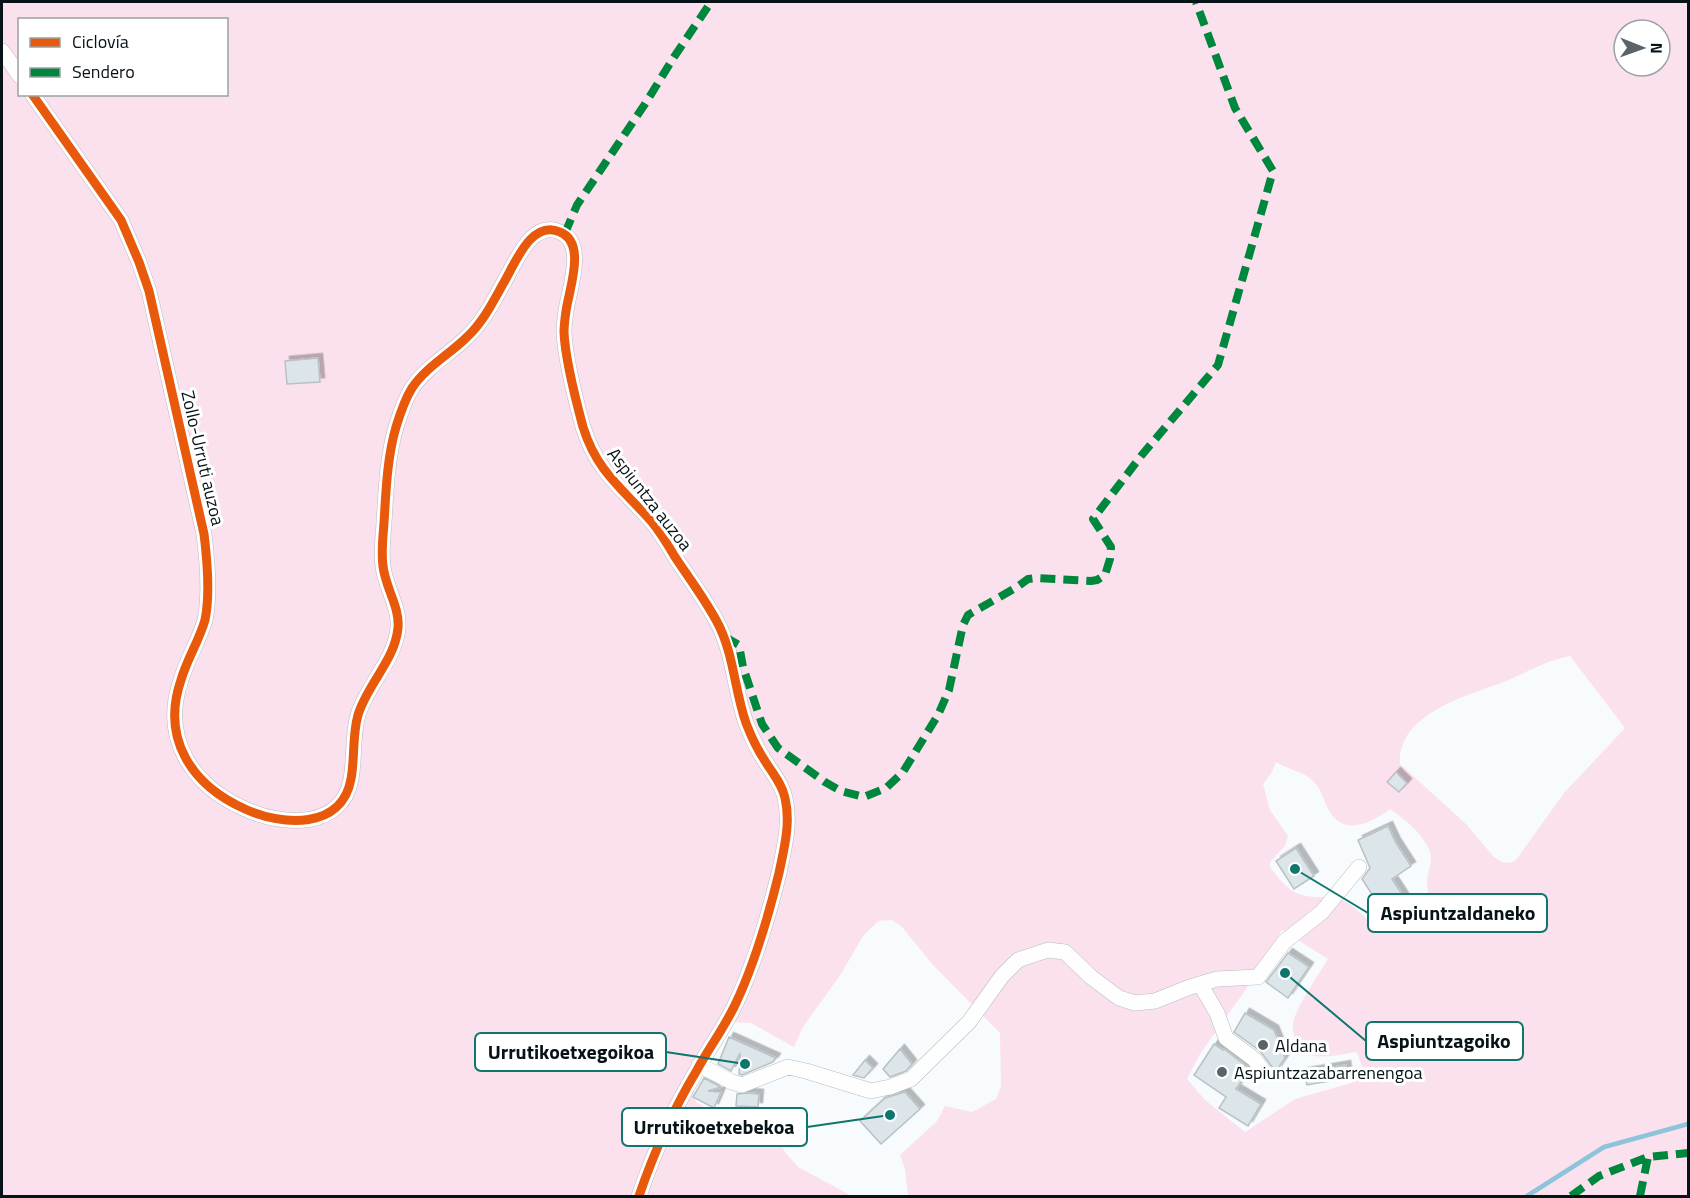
<svg xmlns="http://www.w3.org/2000/svg" width="1690" height="1198" viewBox="0 0 1690 1198" font-family="'Titillium Web',sans-serif">
<style>
.green{fill:#fbe1ed;fill-rule:evenodd}
.lines{fill:none;stroke-linecap:round;stroke-linejoin:round}
.stream{stroke:#8dc4d9;stroke-width:4.5}
.building{fill:#dce5e9;stroke:#b9c1c5;stroke-width:1.5;filter:url(#shadow)}
.minor-casing{stroke:#b5bdc0;stroke-width:16}
.minor{stroke:#fefeff;stroke-width:15}
.quiet{stroke:#00873e;stroke-width:8;stroke-dasharray:15 8;stroke-linecap:butt}
.cycleway-casing{stroke:#fff;stroke-width:13}
.cycleway{stroke:#e8590c;stroke-width:9}
.poi-dot{fill:#5a6468;stroke:#fff;stroke-width:2}
.labels{text-anchor:middle;dominant-baseline:central;stroke-width:6;stroke-linejoin:round;paint-order:stroke}
.street-label{font-size:18px;fill:#061318;stroke:#fff}
.poi-label{font-size:18px;fill:#061318;stroke:#fff;text-anchor:start}
.leader{fill:none;stroke:#0f766e;stroke-width:2}
.callout-dot{fill:#0f766e;stroke:#fff;stroke-width:2}
.callout{fill:#fff;stroke:#0f766e;stroke-width:2}
.callout-label{font-size:20px;text-anchor:middle;font-weight:bold;fill:#061318}
</style>
<defs>
<filter id="shadow"><feDropShadow dx="4.5" dy="-4.5" stdDeviation="0" flood-color="#0004"/></filter>
</defs>
<rect width="100%" height="100%" fill="#f7fbfd"/>
<path class="green" d="M2 2H1688V1196H908L905 1169 900 1155 937 1121 945 1106 972 1112 996 1099 1001 1086 1000 1033 932 964 902 927 892 920 878 921 863 936 841 974 803 1027 794 1047 751 1023 734 1022 693 1086 696 1102 718 1116 736 1120 768 1116 785 1152 798 1167 852 1196H2ZM20 20H226V94H20ZM1624 30H1660V66H1624ZM1570 656 1625 728 1564 793 1516 860 1510 863 1502 862 1494 857 1466 824 1400 764C1397 715 1465 696 1501 683 1516 677 1529 670 1544 664 1552 660 1562 658 1570 656ZM1276 762C1288 770 1304 771 1314 782 1323 791 1324 805 1332 815 1348 836 1374 821 1390 809 1404 819 1420 831 1428 847 1435 860 1427 870 1427 883 1427 892 1431 901 1430 910 1427 925 1407 934 1393 933 1372 931 1359 906 1340 899 1332 897 1325 897 1317 897 1291 896 1285 886 1270 867V862L1285 846 1288 836 1270 810 1263 784 1272 772ZM1282 930 1328 959C1317 977 1303 997 1295 1016 1289 1029 1296 1049 1310 1055 1324 1059 1343 1054 1357 1052L1363 1069 1361 1075 1351 1083 1295 1099 1245 1132 1205 1100 1187 1079 1200 1054 1244 992Z"/>
<g class="lines">
<path class="stream" d="M1527 1196 1604 1147 1688 1124"/>
</g>
<path class="building" d="M318 358 320 382 287 384 285 361Z
M1396 772 1407 783 1399 792 1387 782Z
M1388 826 1396 843 1411 866 1392 879 1411 908 1390 922 1362 879 1370 868 1358 840Z
M1296 848 1314 876 1294 889 1276 861Z
M1288 953 1309 967 1288 998 1266 982Z
M1245 1013 1274 1030 1285 1058 1277 1070 1273 1068 1260 1051 1234 1032Z
M729 1037 776 1058 773 1062 742 1075 739 1074 740 1053 731 1071 718 1064Z
M1214 1044 1223 1050 1224 1049 1250 1069 1236 1089 1261 1104 1248 1126 1219 1108 1226 1097 1194 1075Z
M900 1049 912 1064 906 1071 890 1077 883 1069Z
M865 1060 873 1068 864 1078 853 1075Z
M1346 1065 1348 1078 1307 1085 1304 1072Z
M704 1078 721 1087 708 1091 721 1092 714 1108 693 1097Z
M905 1092 920 1109 881 1144 860 1121 885 1098Z
M747 1093 759 1094 758 1107 736 1106 737 1094Z"/>
<g class="lines">
<defs>
<path id="minor" d="M2 51 20 76
M32 94 121 220 139 262 149 291 204 534C207 558 210 596 205 620 199 641 187 659 181 680 161 738 191 785 245 809 282 826 342 830 351 779 355 758 352 736 358 715 367 685 395 660 398 628 400 607 385 587 383 566 381 552 383 537 384 523 386 491 387 458 396 427 400 414 405 399 412 388 426 367 450 354 467 337 483 322 493 302 503 284 515 264 531 219 560 232 587 243 569 289 566 311 565 318 564 325 564 332 565 359 576 401 583 427 597 472 622 488 651 521 660 532 668 545 675 557 689 578 704 598 716 620 734 652 734 689 746 723 751 736 757 749 765 761 773 774 782 784 785 798 791 823 784 849 779 873 768 918 755 963 735 1005 724 1028 709 1048 697 1070 673 1110 654 1152 639 1196
M1200 984 1217 1013 1226 1038 1254 1059 1265 1073
M699 1065 732 1082 742 1085 788 1067 806 1071 871 1091 890 1087 911 1079 969 1022 1002 976 1018 960 1048 950 1065 952 1091 977 1119 998 1135 1003 1155 1001 1190 987 1217 979 1258 977 1284 942 1322 912 1359 867"/>
</defs>
<use href="#minor" class="minor-casing"/>
<use href="#minor" class="minor"/>
<path class="quiet" d="M565 233 577 205 645 104 674 57 711 2
M725 637 739 645 743 667 762 724 778 748 825 782 841 791 864 797 886 788 903 772 938 715 949 690 963 625 968 615 1017 587 1028 579 1036 578 1091 581 1097 580 1105 575 1110 559 1111 547 1093 519 1141 456 1218 365 1273 171 1235 108 1196 2
M1571 1196 1599 1176 1648 1157 1688 1153
M1640 1196 1648 1157"/>
<defs>
<path id="cycleway" d="M32 94 121 220 139 262 149 291 204 534C207 558 210 596 205 620 199 641 187 659 181 680 161 738 191 785 245 809 282 826 342 830 351 779 355 758 352 736 358 715 367 685 395 660 398 628 400 607 385 587 383 566 381 552 383 537 384 523 386 491 387 458 396 427 400 414 405 399 412 388 426 367 450 354 467 337 483 322 493 302 503 284 515 264 531 219 560 232 587 243 569 289 566 311 565 318 564 325 564 332 565 359 576 401 583 427 597 472 622 488 651 521 660 532 668 545 675 557 689 578 704 598 716 620 734 652 734 689 746 723 751 736 757 749 765 761 773 774 782 784 785 798 791 823 784 849 779 873 768 918 755 963 735 1005 724 1028 709 1048 697 1070 673 1110 654 1152 639 1196"/>
</defs>
<use href="#cycleway" class="cycleway-casing"/>
<use href="#cycleway" class="cycleway"/>
</g>
<g class="poi-dot">
<circle cx="1263" cy="1045" r="6"/>
<circle cx="1222" cy="1072" r="6"/>
</g>
<g class="labels">
<g class="street-label">
<text transform="translate(203 458) rotate(77)">Zollo-Urruti auzoa</text>
<text transform="translate(650 499) rotate(52)">Aspiuntza auzoa</text>
</g>
<g class="poi-label">
<text x="1275" y="1045">Aldana</text>
<text x="1234" y="1072">Aspiuntzazabarrenengoa</text>
</g>
</g>
<path class="leader" d="M1295 869L1368 913M1285 973L1366 1041M745 1064L666 1052M890 1115L807 1127"/>
<g class="callout-dot">
<circle cx="1295" cy="869" r="6"/>
<circle cx="1285" cy="973" r="6"/>
<circle cx="745" cy="1064" r="6"/>
<circle cx="890" cy="1115" r="6"/>
</g>
<g class="callout">
<rect x="1368" y="894" width="179" height="38" rx="6"/>
<rect x="1366" y="1022" width="157" height="38" rx="6"/>
<rect x="475" y="1033" width="191" height="38" rx="6"/>
<rect x="622" y="1108" width="185" height="38" rx="6"/>
</g>
<g class="callout-label">
<text x="1458" y="920">Aspiuntzaldaneko</text>
<text x="1444" y="1048">Aspiuntzagoiko</text>
<text x="571" y="1059">Urrutikoetxegoikoa</text>
<text x="714" y="1134">Urrutikoetxebekoa</text>
</g>
<rect width="1690" height="1198" fill="none" stroke="#061318" stroke-width="6"/>
<rect x="18" y="18" width="210" height="78" fill="#ffffff" stroke="#9ba1a3" stroke-width="1.5"/>
<rect x="30" y="38" width="30" height="9" fill="#e8590c" stroke="#9ba1a3" stroke-width="1.5"/>
<text x="72" y="48" font-size="18" fill="#061318">Ciclovía</text>
<rect x="30" y="68" width="30" height="9" fill="#00873e" stroke="#9ba1a3" stroke-width="1.5"/>
<text x="72" y="78" font-size="18" fill="#061318">Sendero</text>
<g transform="translate(1642 48) rotate(91)"><circle r="28" fill="#ffffff" stroke="#9ba1a3" stroke-width="1.5"/>
<path d="M0-4.5L10 22L0 15L-10 22Z" fill="#5a6468"/>
<text y="-9" font-size="16" font-weight="bold" text-anchor="middle" fill="#061318">N</text>
</g>
</svg>
